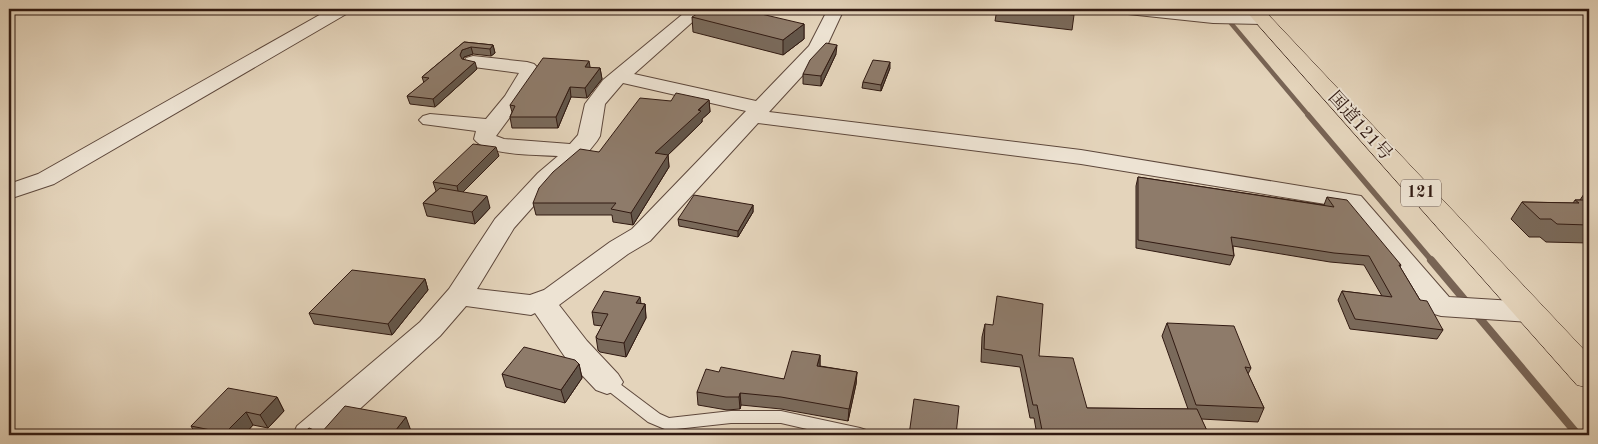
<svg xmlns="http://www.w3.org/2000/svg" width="1598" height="444" viewBox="0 0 1598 444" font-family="'Old Standard TT','Noto Serif JP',serif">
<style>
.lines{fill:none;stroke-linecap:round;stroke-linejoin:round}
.stream-far2{stroke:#786455;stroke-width:4.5}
.stream-far1{stroke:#786455;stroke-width:5.5}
.stream{stroke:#786455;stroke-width:8}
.service-casing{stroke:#5e483c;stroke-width:2}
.minor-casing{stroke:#5e483c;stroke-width:2}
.trunk-casing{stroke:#311a12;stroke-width:1}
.service{fill:#ede3d3;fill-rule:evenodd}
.minor{fill:#ede3d3;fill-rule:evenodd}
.trunk{fill:#e4d4bb;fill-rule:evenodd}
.wall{fill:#7a6a5b;stroke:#311a12}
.shaded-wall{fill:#63564a;stroke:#311a12}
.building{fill:#8e7b6a;stroke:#311a12}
.labels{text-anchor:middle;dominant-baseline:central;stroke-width:4;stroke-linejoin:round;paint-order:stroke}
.shield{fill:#ede3d3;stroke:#69564c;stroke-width:1}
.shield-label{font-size:16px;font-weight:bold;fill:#311a12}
.street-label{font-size:18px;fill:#311a12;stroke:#ede3d3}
</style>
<rect width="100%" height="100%" fill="#e4d4bb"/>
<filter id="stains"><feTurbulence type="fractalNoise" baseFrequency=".004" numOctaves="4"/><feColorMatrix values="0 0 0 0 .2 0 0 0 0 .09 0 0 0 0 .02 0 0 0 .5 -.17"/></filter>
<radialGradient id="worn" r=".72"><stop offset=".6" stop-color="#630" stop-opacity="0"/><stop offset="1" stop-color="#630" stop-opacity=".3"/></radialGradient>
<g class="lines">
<path class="stream-far2" d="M1219 9 1309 116"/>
<path class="stream-far1" d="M1308 115 1432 261"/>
<path class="stream" d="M1431 260 1468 304
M1476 314 1578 435"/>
<defs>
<path id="service" d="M607 376 612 378 660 414 669 418 731 411H781L860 428 866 430 868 435H833L781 423H731L667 430 648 422 602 386 599 382 602 378Z"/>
<path id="minor" d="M330 9H350L348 13 54 184 9 199V184L38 174Z
M689 9H707L634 74 756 101 809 46 828 9H844L824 52 769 112 1081 150 1361 196 1449 297 1531 302 1541 305 1545 312 1541 319 1531 322 1441 316 1431 313 1344 207 1081 164 758 123 650 241 628 254 559 305 587 341 618 374 623 382 618 390 607 394 596 390 565 357 535 313 531 315 466 306 440 336 331 435H293L297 426 420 322 449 289 495 219 538 173 558 156C538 155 486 156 474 139L476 131 423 124 419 120 423 116 430 114 486 119 505 96 519 73 466 66 464 62 466 58 473 56 527 62 534 64 540 70 524 98 496 136 504 139 570 144 578 135 585 104 603 80ZM623 83 746 111 632 229 610 242 544 290 530 295 477 289 514 228 554 183 585 156 597 141 600 136 605 104Z
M1120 9C1167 9 1214 13 1262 14L1268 15 1271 19 1268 23 1262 24 1213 23 1128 14 1122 13Z"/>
<path id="trunk" d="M1244 9H1263L1589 355V388L1577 385Z"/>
</defs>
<use href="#service" class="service-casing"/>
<use href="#minor" class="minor-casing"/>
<use href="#trunk" class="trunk-casing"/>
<use href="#service" class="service"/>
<use href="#minor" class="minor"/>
<use href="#trunk" class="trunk"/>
</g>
<path class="wall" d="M997 9H1075L1074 15 1072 30 995 21Z
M692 17 804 24V39L783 55 693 32Z
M464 42 493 45 495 53 491 56 473 54 464 57 463 60 477 69 435 107 410 104 407 96 424 83 422 77Z
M836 54 821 86 803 84V74Z
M590 68H600L602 79 587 98 571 97 558 128H512L510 117 512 112 510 105Z
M890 68 881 91 862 88 863 82Z
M709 100 710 112 702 119V122L668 155 669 167 633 225 613 222 612 215H536L533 203 599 152 671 101Z
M499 156 463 192 490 208 475 224 427 216 423 203 436 191 433 182Z
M1138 177 1324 205 1327 197 1401 265 1400 267 1420 300 1443 330 1437 339 1350 329 1338 300 1342 291 1382 296 1364 265 1330 262 1233 246 1234 256 1230 265 1136 248V186Z
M1584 194H1589V243L1546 242 1540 237H1529L1511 219 1522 202 1573 203 1575 200H1580Z
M753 205V212L738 237 679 226 678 219Z
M425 279 428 290 392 335 314 324 309 313Z
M641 304H645L646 318 626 357 600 352 598 350 596 337 602 326 594 325 592 312Z
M1167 323 1251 368 1248 374 1264 408 1258 422 1201 419 1209 435H1037L1034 418H1030L1020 367 981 362 982 337 985 324 1039 356 1087 408 1188 409 1162 336Z
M820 355V366L857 372 856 384 848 421 781 409 741 405 740 409 727 410 698 405 697 392 719 372 784 379Z
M579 364 582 378 565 403 506 387 502 374Z
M277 397 284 411 268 428 253 425 244 435H196L191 426Z"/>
<path class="shaded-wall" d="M804 24V39L783 55V40Z
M493 45 495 53 491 56 490 49Z
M837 45 836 54 821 86V76Z
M471 47 473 54 464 57 462 63 460 55 462 50Z
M589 61 591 72 585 67Z
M475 62 477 69 435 107 433 99Z
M890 62V68L881 91V85Z
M600 68 602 79 587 98 585 88Z
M570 87 571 97 558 128 556 117Z
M709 100 710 112 702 119V122L668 155 669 167 633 225 631 213 655 153Z
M496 147 499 156 459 196 457 186Z
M487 196 490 208 475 224 472 212Z
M753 205V212L738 237V231Z
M425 279 428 290 392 335 388 324Z
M640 297 642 310 645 304 646 318 626 357 624 343 636 303Z
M820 355V367L817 366Z
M579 364 582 378 565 403 561 390Z
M857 372 856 384 848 421 849 409Z
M740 393 741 405 740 409 739 397Z
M277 397 284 411 268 428 260 415Z
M246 412 253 425 244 435H226L225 433Z
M406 417 411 431 408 435H392Z"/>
<path class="building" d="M705 9H740L804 24 783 40 692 17Z
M1012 9H1075L1074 15Z
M464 42 493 45 490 49 471 47 462 50 460 55 462 59 475 62 433 99 407 96 429 78 422 77Z
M826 43 837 45 821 76 803 74 810 60Z
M543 58 589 61 585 67 600 68 585 88 570 87 556 117H510L515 106 510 105Z
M873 60 890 62 881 85 863 82Z
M676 93 709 100 698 110 701 111 655 153 668 155 631 213 611 209 616 203H533L539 188 553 172 580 149 599 152 640 98 671 101Z
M473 144 496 147 457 186 433 182Z
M1138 177 1334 207 1327 197 1347 200 1401 265H1399L1420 300 1427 301 1443 330 1355 319 1342 291 1392 297 1369 256 1334 253 1231 237 1234 256 1138 240Z
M440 188 487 196 472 212 423 203Z
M1584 194H1589V199Z
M694 195 753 205 738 231 678 219Z
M1575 200H1589V225L1557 224 1551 219H1540L1522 202 1579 203Z
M352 270 425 279 388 324 309 313Z
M604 291 640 297 636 303 645 304 624 343 598 339 596 337 608 314 592 312Z
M997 296 1043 304 1039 356 1073 358 1087 408 1197 409 1209 435H1043L1037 405H1033L1022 355 984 349 985 324 993 325Z
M1167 323 1234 326 1251 368 1245 367 1264 408 1196 405Z
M524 347 575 360 579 364 561 390 502 374Z
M792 351 820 355 817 366 857 372 849 409 781 397 740 393 739 397H726L697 392 706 369 719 372 721 367 784 379Z
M228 388 277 397 260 415 246 412 225 433 191 426Z
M914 399 959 406 956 435H909Z
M345 406 406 417 392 435H301L309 428 321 433Z"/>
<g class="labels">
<rect class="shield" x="1401" y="179.5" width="40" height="27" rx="4"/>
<g class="shield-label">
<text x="1421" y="193">121</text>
</g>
<g class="street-label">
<text transform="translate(1360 126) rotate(48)">国道121号</text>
</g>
</g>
<rect width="1598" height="444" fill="none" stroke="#e4d4bb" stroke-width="30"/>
<rect x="10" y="10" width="1578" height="424" fill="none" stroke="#311a12" stroke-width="2.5"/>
<rect x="15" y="15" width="1568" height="414" fill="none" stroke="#311a12"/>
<rect width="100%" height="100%" filter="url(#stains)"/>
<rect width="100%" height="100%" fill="url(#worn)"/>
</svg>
